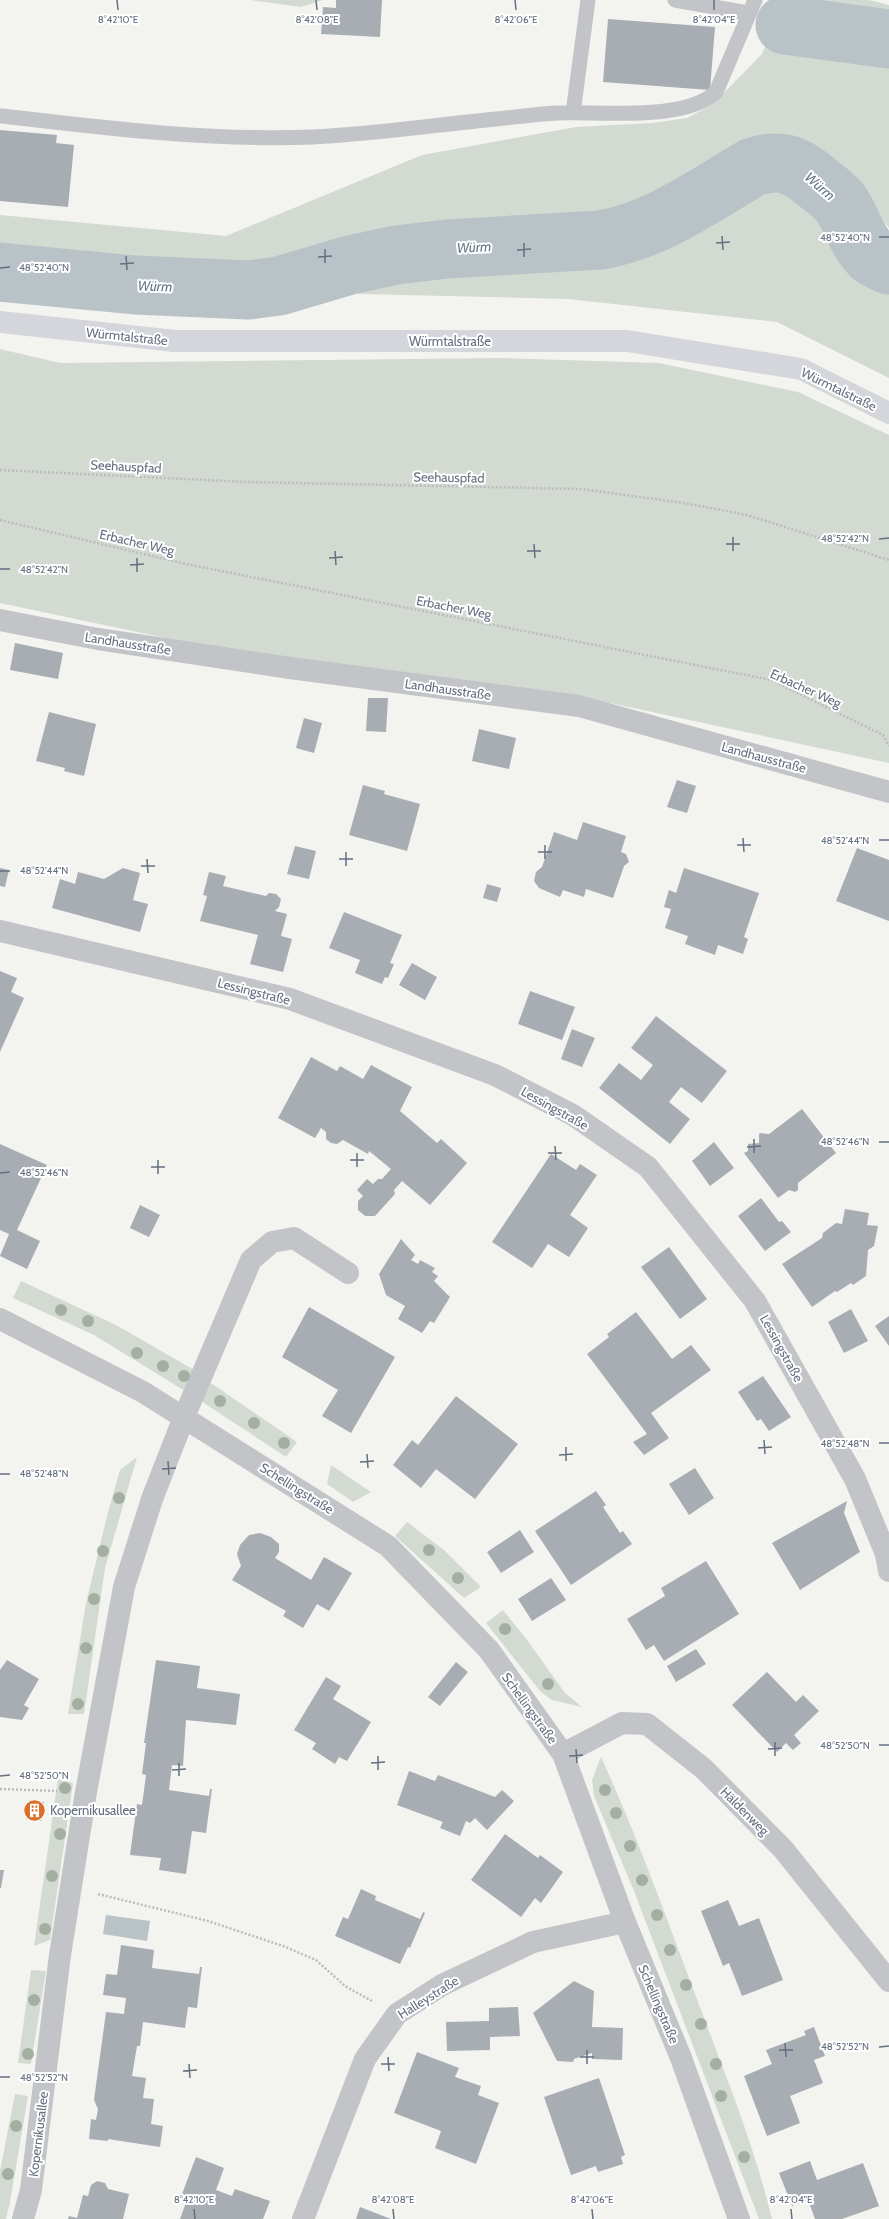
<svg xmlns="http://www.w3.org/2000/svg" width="889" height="2219" viewBox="0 0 889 2219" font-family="Cabin,sans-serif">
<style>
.green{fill:#d3dad1}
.water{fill:#b9c2c7}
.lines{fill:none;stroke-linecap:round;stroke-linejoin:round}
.river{stroke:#b9c2c7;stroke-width:59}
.building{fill:#a8adb4}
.path{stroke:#bbbcbf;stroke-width:2.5;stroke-dasharray:2 2;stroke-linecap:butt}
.service{stroke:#c2c4c8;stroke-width:15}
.minor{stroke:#c2c4c8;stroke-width:22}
.secondary{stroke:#d4d6dc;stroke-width:22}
.tree{fill:#a4afa2}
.ticks{fill:none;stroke:#646f80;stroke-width:1.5}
.labels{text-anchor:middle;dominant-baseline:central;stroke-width:4;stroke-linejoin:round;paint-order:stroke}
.street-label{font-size:13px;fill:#646f80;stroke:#fff}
.poi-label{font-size:13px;fill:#646f80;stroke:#fff;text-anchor:start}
.water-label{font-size:14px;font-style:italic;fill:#647784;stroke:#fff}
.ticks-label{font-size:10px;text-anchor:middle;fill:#646f80;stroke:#fff;stroke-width:4;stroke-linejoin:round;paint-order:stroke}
</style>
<rect width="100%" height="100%" fill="#f3f4f0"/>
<path class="green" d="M251 0H323L301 7Z
M785 0H869L889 5V228L852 182 814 152 767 143 718 163 643 211 589 229 424 224 319 247 257 280 102 271 0 259V215L226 236 422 155 576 127 652 123 687 118 713 104 762 54Z
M776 170 797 174 836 207 850 237 866 259 889 271V378L777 322 568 299 361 294 313 289 312 283 369 265 426 256 493 250 610 244 666 227 717 199 749 177Z
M0 349 60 363 500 358 659 363 798 392 889 435V763L610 703 213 648 0 603Z
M21 1281 116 1325 196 1371 185 1391 94 1335 13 1298Z
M208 1381 297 1442 286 1457 198 1399Z
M137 1457 105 1568 84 1714H68L86 1603 108 1512 120 1470Z
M331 1465 371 1492 353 1502 327 1484Z
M407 1522 444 1550 481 1587 464 1598 395 1536Z
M503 1610 527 1640 565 1693 582 1707 552 1700 540 1691 486 1623Z
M601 1757C639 1840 669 1925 701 2010 727 2079 755 2148 772 2219H759L634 1891 594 1796 592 1780Z
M58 1779 73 1783 50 1940 34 1946Z
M31 1970 46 1971 31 2064 18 2063Z
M15 2094 28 2096 10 2202 6 2219H0V2171Z"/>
<path class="water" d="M106 1915 150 1921 147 1941 103 1934Z"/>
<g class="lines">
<path class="river" d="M785 25 889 39
M0 272 135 285 249 290 279 286 350 265 396 255 447 249 600 240C656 231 705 195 753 167 783 157 798 166 820 185 827 190 836 197 841 204 852 220 856 239 870 254 874 259 883 262 889 265"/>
</g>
<path class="building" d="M336 0H382L380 37 321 34 323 7 336 8Z
M608 19 715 27 710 90 603 82Z
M0 130 57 135 56 143 74 145 68 207 0 201Z
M15 643 63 653 58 679 10 670Z
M368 698H388L386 732 366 731Z
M49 712 96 724 84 776 64 771 65 768 36 761Z
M304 718 322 723 314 753 296 748Z
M479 729 516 738 509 769 472 761Z
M677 780 696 786 687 813 667 807Z
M363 785 385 791 384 794 420 804 407 851 349 835Z
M583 822 626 836 621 852 626 854 629 862 624 866 613 898 586 889 584 897 563 890 560 897 539 888 534 881 536 872 542 867 554 832 577 840Z
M295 846 316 851 309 879 287 874Z
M857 848 889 860V921L836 901Z
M0 868 9 870 5 887 0 886Z
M123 868 140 873 133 900 148 904 140 932 52 908 60 879 75 884 78 872 104 879Z
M684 868 759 893 744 937 748 939 743 954 718 945 715 955 685 944 688 936 665 928 671 909 664 907 669 890 676 893Z
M209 872 226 876 223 886 266 896 269 893 276 894 281 899 279 907 275 911 287 914 281 936 292 939 283 972 250 964 258 935 200 921 207 896 203 895Z
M487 884 501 888 497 902 483 898Z
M344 912 402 935 390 963 394 964 388 978 385 977 382 984 355 973 360 960 329 948Z
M412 963 437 977 425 1000 399 985Z
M0 971 17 978 11 992 24 998 0 1052Z
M530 991 575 1007 562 1040 518 1024Z
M656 1016 727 1071 702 1103 681 1087 669 1102 690 1119 670 1144 599 1088 619 1063 641 1080 653 1065 631 1048Z
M572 1029 595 1038 582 1067 561 1059Z
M311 1057 337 1071 340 1066 363 1079 371 1065 412 1087 400 1111 437 1143 441 1139 467 1163 430 1205 402 1181 394 1190 395 1194 375 1216H365L358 1210V1201L363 1196 357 1190 367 1179 373 1184 378 1179H382L391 1169 369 1151 368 1154 343 1140 337 1144 331 1143 326 1139V1132L321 1128 315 1138 278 1118Z
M802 1109 836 1153 798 1183V1190L795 1192 789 1190 778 1198 744 1153 748 1151V1144L759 1143V1134L761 1133 769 1134Z
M714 1142 734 1168 710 1186 692 1161Z
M0 1144 47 1165 17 1230 40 1241 27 1269 0 1256 9 1234 0 1230Z
M551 1154 576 1170 580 1164 597 1175 570 1215 588 1228 569 1257 548 1244 532 1268 492 1242Z
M761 1198 779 1222 782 1221 791 1232 765 1251 738 1216Z
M140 1205 160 1215 149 1237 130 1228Z
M845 1209 869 1213 867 1225 878 1226 874 1246 868 1250 866 1276 853 1285 851 1283 837 1292 835 1291 812 1307 782 1264 822 1238 823 1233 836 1223 842 1224Z
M401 1239 415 1255 411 1260 418 1264 420 1260 435 1268 432 1272 438 1276 434 1281 450 1297 434 1323 430 1321 422 1333 398 1319 405 1306 386 1295 379 1274Z
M669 1247 707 1299 680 1319 641 1267Z
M309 1307 395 1357 351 1433 322 1416 338 1390 282 1357Z
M851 1309 868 1341 844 1353 828 1322Z
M636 1312 672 1359 691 1345 711 1370 651 1413 669 1438 644 1455 633 1442 647 1434 587 1354 609 1337 607 1334Z
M889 1316V1346L875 1326Z
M763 1376 791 1417 769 1431 761 1419 757 1421 738 1392Z
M456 1396 518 1444 475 1499 436 1469 421 1488 393 1465 412 1440 418 1445Z
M695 1468 714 1498 689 1515 669 1484Z
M596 1491 606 1505 603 1507 620 1533 623 1531 632 1544 571 1585 535 1531Z
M847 1501 844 1513 860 1552 800 1590 772 1543Z
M520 1530 534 1552 501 1573 487 1552Z
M260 1533 271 1537 279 1544V1552L275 1558 311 1580 324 1557 352 1573 329 1611 317 1604 303 1628 283 1616 286 1611 232 1580 241 1566 237 1554 240 1545 249 1535Z
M706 1561 739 1614 664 1661 654 1645 646 1650 627 1619 665 1596 661 1588Z
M551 1578 566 1600 532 1621 518 1599Z
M696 1649 706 1664 676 1682 667 1666Z
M7 1660 39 1679 24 1705 29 1708 22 1720 0 1717V1670Z
M156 1660 200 1666 197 1688 240 1694 236 1725 186 1720 183 1766 172 1765 169 1790 209 1796 210 1789H212L206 1833 192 1831 186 1874 159 1870 161 1858 130 1855 137 1804 142 1805 146 1775 142 1774 146 1743H144Z
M456 1662 468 1672 440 1706 428 1697Z
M767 1672 796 1702 803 1695 819 1711 794 1735 801 1743 793 1750 786 1743 777 1752 732 1705Z
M326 1677 341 1686 333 1699 371 1722 347 1761 339 1757 335 1764 312 1749 316 1743 294 1730Z
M409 1771 435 1781 438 1775 495 1797 502 1790 514 1801 487 1830 475 1818 470 1823 466 1821 460 1836 440 1828 443 1822 397 1805Z
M29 1800 44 1802 41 1821 26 1819Z
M505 1834 538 1858 540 1855 563 1872 541 1903 535 1898 521 1917 471 1880Z
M0 1870H4L1 1888H0Z
M361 1889 376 1896 375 1900 420 1919 423 1912 425 1913 410 1948 408 1947 400 1964 335 1936 343 1917 348 1919Z
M728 1900 739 1926 759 1918 783 1980 742 1996 729 1963 723 1966 701 1911Z
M121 1945 154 1950 152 1968 199 1974 200 1967H202L197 2008 188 2007 185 2028 143 2022 140 2046H137L132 2076 146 2078 143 2098 154 2099 151 2124 163 2126 160 2147 108 2139V2141L89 2139 91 2119 96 2120 98 2109 94 2100 106 2012 124 2014 126 1998 103 1995 106 1974 117 1975Z
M574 1981 594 1991 592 2027 623 2028 622 2060 592 2059V2053L574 2059 573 2062 557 2061 533 2013Z
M518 2007 520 2036 490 2037V2050L447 2051 446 2022 489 2021V2008Z
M814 2027 825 2056 814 2060 823 2083 790 2096 800 2123 767 2136 744 2076 772 2064 766 2050 806 2035 804 2031Z
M417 2052 459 2068 455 2077 481 2086 478 2095 499 2103 476 2164 435 2148 441 2131 394 2113Z
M599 2078 625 2155 621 2157 623 2164 598 2172 596 2166 571 2175 544 2097Z
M196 2157 224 2168 216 2190 232 2196 235 2189 270 2201 263 2219H180L188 2197 182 2194Z
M810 2161 817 2180 863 2163 879 2206 842 2219H815L808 2200 792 2206 779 2173Z
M97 2181 105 2183 108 2189 129 2194 123 2219H68L69 2216 77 2218 83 2195 88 2196 91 2185Z
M360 2207 391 2219H356Z"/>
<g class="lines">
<path class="path" d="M0 470 247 482 581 489 684 503 747 515 889 560
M0 520 186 564 771 680 883 735 889 746
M0 1789 57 1791
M98 1894 208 1921 283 1946 316 1960 345 1986 372 2001"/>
<path class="service" d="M675 0 748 13
M573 113 588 0
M2 116C105 128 209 141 313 137 374 134 435 125 496 119 516 117 537 114 557 113 600 111 684 122 716 92L755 0"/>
<path class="minor" d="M0 620 98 639 290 668 579 706 889 792
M0 931 290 999 495 1075 573 1115 648 1167 755 1301 855 1479 886 1554 889 1571
M0 1319 143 1392 388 1546 489 1650 563 1754 625 1922 681 2058 739 2219
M563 1754 622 1723 647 1724 704 1769 783 1849 889 1981
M23 2219 31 2190 60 1955 86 1792 124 1587 152 1499 184 1417 251 1260 272 1242 294 1238 348 1273
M303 2219 365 2059 397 2014 442 1985 533 1942 625 1922"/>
<path class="secondary" d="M0 322 175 341H627L801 369 889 413"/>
</g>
<g class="tree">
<circle cx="61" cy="1310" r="6"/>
<circle cx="88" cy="1321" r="6"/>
<circle cx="137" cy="1353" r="6"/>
<circle cx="163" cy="1366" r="6"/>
<circle cx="184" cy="1376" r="6"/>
<circle cx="220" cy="1401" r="6"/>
<circle cx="254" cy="1423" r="6"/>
<circle cx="284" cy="1443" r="6"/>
<circle cx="119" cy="1498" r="6"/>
<circle cx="429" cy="1550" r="6"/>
<circle cx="103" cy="1551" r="6"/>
<circle cx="458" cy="1578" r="6"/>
<circle cx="94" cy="1599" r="6"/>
<circle cx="505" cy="1629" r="6"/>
<circle cx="86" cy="1648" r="6"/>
<circle cx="548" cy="1684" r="6"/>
<circle cx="78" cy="1704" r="6"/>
<circle cx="65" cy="1788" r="6"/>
<circle cx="605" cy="1790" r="6"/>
<circle cx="616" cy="1813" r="6"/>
<circle cx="60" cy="1834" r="6"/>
<circle cx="630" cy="1846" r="6"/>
<circle cx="52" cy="1876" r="6"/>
<circle cx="642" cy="1880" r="6"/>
<circle cx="657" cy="1915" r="6"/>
<circle cx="45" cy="1929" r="6"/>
<circle cx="670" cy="1950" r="6"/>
<circle cx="686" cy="1985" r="6"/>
<circle cx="34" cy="2000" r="6"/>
<circle cx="701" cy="2024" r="6"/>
<circle cx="28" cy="2054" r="6"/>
<circle cx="716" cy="2064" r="6"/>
<circle cx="721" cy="2096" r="6"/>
<circle cx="16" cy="2126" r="6"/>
<circle cx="744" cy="2157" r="6"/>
<circle cx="8" cy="2174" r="6"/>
</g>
<path class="ticks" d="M117 0 118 10M316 0 317 10M515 0 516 10M714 0V10M722 236 723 250M879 237H889M524 243V257M716 243 730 242M325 249V263M517 250 531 249M126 256 127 270M318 257 332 256M120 264 134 263M0 268 10 267M733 537V551M879 539 889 538M534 544 535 558M726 544H740M335 551 336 565M527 551H541M137 558V572M329 558 343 557M130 565 144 564M0 569H10M743 838 744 852M879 840H889M545 845V859M737 845H751M346 852V866M538 852H552M147 859 148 873M339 859H353M141 866H155M0 871H10M754 1139V1153M879 1142H889M555 1146 556 1160M747 1147 761 1146M357 1153V1167M548 1153H562M158 1160V1174M350 1160H364M151 1167H165M0 1173 10 1172M764 1440 765 1454M879 1443H889M566 1447V1461M758 1448 772 1447M367 1454 368 1468M559 1455 573 1454M168 1461 169 1475M360 1462 374 1461M162 1469 176 1468M0 1474H10M775 1742V1756M879 1745H889M576 1749 577 1763M768 1749 782 1748M378 1756V1770M569 1756 583 1755M179 1763V1776M371 1763 385 1762M172 1770 186 1769M0 1776 10 1775M785 2043 786 2057M879 2047 889 2046M587 2050V2064M779 2050H793M388 2057 389 2071M580 2057H594M189 2064 190 2078M381 2064H395M183 2071 197 2070M0 2077H10M194 2209 195 2219M393 2209 394 2219M592 2209 593 2219M791 2209 792 2219"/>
<defs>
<symbol id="building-disc" viewBox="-11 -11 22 22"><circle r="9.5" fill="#da6d2a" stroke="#fff"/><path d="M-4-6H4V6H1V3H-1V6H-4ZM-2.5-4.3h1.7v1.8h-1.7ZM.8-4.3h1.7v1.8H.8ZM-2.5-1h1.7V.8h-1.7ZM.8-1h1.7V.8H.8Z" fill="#fff"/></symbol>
</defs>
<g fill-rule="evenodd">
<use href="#building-disc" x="22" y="1798" width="25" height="25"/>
</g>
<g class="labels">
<g class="street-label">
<text transform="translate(127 336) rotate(6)">Würmtalstraße</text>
<text x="450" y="341">Würmtalstraße</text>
<text transform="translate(839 389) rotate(26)">Würmtalstraße</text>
<text transform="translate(126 466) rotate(3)">Seehauspfad</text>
<text transform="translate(449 477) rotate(1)">Seehauspfad</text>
<text transform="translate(137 542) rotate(13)">Erbacher Weg</text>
<text transform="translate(454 607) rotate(11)">Erbacher Weg</text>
<text transform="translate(128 643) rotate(9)">Landhausstraße</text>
<text transform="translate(806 688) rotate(24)">Erbacher Weg</text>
<text transform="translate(448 689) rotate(8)">Landhausstraße</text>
<text transform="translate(764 757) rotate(15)">Landhausstraße</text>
<text transform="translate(254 991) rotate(14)">Lessingstraße</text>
<text transform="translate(555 1108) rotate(29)">Lessingstraße</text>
<text transform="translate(782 1348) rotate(61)">Lessingstraße</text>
<text transform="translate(297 1488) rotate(32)">Schellingstraße</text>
<text transform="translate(530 1708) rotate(54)">Schellingstraße</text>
<text transform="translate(745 1811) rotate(45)">Häldenweg</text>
<text transform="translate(428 1997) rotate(-32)">Halleystraße</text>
<text transform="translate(659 2004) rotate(67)">Schellingstraße</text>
<text transform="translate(38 2134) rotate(-83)">Kopernikusallee</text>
</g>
<g class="poi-label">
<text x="50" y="1810">Kopernikusallee</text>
</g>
<g class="water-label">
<text transform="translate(820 186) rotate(41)">Würm</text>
<text transform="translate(474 247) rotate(-3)">Würm</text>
<text transform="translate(155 286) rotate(2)">Würm</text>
</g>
</g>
<g class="ticks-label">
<text x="118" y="23">8°42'10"E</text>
<text x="317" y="23">8°42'08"E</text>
<text x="516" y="23">8°42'06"E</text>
<text x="714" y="23">8°42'04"E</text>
<text x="845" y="241">48°52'40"N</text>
<text x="44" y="271">48°52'40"N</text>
<text x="845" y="542">48°52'42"N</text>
<text x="44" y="573">48°52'42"N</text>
<text x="845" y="844">48°52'44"N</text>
<text x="44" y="874">48°52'44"N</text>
<text x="845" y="1145">48°52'46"N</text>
<text x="44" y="1176">48°52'46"N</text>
<text x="845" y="1447">48°52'48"N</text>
<text x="44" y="1477">48°52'48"N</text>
<text x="845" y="1749">48°52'50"N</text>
<text x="44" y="1779">48°52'50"N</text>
<text x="845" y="2050">48°52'52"N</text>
<text x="44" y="2081">48°52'52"N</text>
<text x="194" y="2203">8°42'10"E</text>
<text x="393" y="2203">8°42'08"E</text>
<text x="592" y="2203">8°42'06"E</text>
<text x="791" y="2203">8°42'04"E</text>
</g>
</svg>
